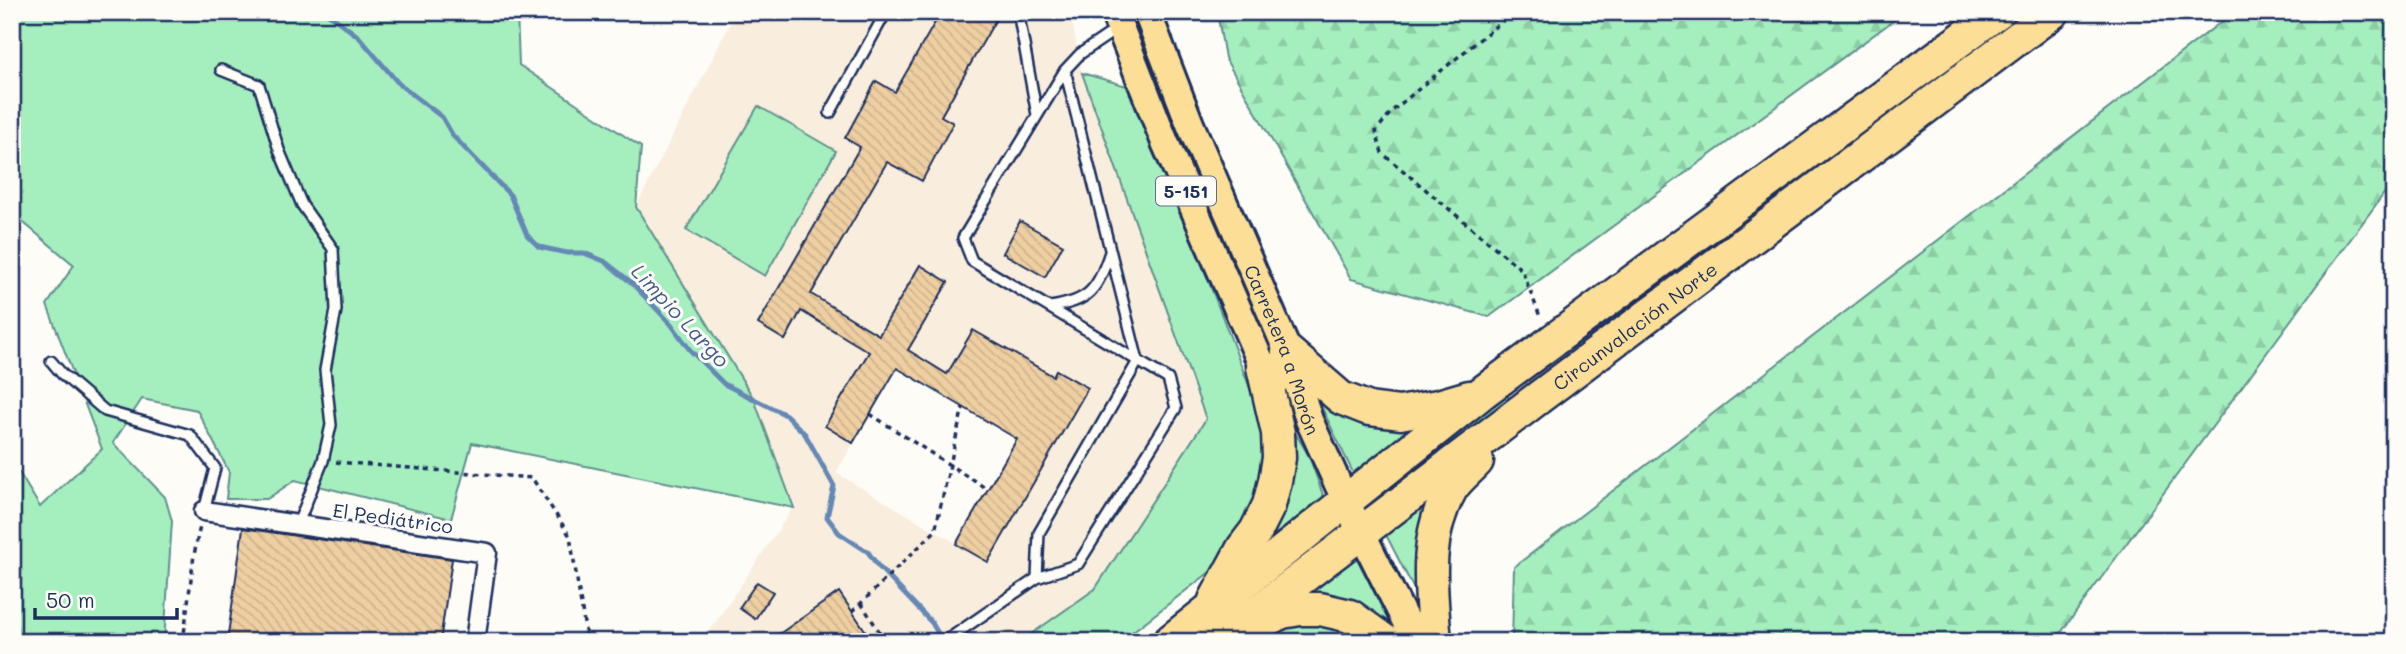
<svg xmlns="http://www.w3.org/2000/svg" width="2406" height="654" viewBox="0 0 2406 654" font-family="Mali,sans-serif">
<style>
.built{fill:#f9eedd;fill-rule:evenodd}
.grass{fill:#a5efbe;stroke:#608f8e;stroke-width:2}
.forest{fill:url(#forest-firs);stroke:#608f8e;stroke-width:2}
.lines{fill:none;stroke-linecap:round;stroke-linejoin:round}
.stream{stroke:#6588b6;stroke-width:5}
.building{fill:url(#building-back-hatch);stroke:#1b2f5e;stroke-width:2}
.lane-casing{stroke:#1b2f5e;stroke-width:14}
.street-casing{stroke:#1b2f5e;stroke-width:23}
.primary-casing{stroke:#1b2f5e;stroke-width:32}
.highway-casing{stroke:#1b2f5e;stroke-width:37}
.path{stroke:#1b2f5e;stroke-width:3.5;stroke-dasharray:5 5;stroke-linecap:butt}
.lane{stroke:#fdfcf7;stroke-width:9}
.street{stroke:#fdfcf7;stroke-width:18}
.primary{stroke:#fdde96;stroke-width:26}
.highway{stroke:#fdde96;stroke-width:32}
.labels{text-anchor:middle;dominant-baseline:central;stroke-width:6;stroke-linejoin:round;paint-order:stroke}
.shield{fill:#fdfcf7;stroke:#5f6c8c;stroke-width:2}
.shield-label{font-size:18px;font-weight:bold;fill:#1b2f5e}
.street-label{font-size:19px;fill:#1b2f5e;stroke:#fdfcf7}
.water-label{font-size:21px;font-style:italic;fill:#405c8a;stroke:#fdfcf7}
</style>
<defs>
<pattern id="forest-firs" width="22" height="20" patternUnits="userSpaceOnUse" patternTransform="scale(1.75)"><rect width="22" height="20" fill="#a5efbe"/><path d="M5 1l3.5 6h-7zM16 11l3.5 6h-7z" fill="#8dcda6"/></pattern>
<pattern id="building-back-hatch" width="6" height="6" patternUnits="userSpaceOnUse" patternTransform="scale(1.75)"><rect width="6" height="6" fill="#efcfa1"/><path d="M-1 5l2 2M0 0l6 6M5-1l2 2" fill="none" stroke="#ccb28d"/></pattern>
</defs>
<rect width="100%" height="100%" fill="#fdfcf7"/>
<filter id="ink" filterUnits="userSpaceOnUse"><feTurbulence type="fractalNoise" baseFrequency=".0143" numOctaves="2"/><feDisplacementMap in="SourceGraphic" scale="14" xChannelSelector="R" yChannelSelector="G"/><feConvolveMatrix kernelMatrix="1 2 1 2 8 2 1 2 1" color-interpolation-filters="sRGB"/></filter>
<g filter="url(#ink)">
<path class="built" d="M736 12H1070L1082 73 1206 419 1095 589 1020 642H702L793 508 636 207ZM897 368 1016 439 956 543 836 473Z"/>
<path class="grass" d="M12 12H517L519 65 641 147 636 207 754 399 794 508 472 443 451 519 295 480 267 499H226L229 472 197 410 142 399 113 443 165 497 172 521 164 642H12V461L40 507 102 449 47 305 74 265 12 213Z
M1082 73 1134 88 1261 417 1263 466 1256 510 1219 565 1119 642H1020L1095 589 1206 419Z
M758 106 836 151 765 276 686 230Z
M1310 383 1433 418 1355 477Z
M1506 394 1512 402 1391 497 1386 490Z
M1291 426 1309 456 1324 498 1253 551Z
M1458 468 1419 599 1381 525Z
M1353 551 1397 635 1287 597Z
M1345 622 1372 642H1245L1282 625Z"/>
<path class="forest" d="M1217 12H1905L1489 317 1351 279 1225 58Z
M2234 12H2394V180L2054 642H1512L1514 567Z"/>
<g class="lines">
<path class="stream" d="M326 12 359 37 399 84 442 117 453 136 510 195 527 235 539 247 567 253H584L604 261 632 283 671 324 690 350 724 384 786 415 805 434 834 486 827 517 839 533 868 552 878 566 932 623 943 642"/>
</g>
<path class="building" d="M941 12H1000L941 116 953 123 922 181 887 162 811 294 879 335 920 265 948 282 908 350 947 374 973 330 1053 376 1056 370 1088 388 988 562 956 544 1017 439 897 368 853 443 825 426 869 352 801 311 785 340 758 324 860 147 845 138 876 81 895 92Z
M1020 221 1063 245 1045 277 1003 253Z
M243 528 452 559 440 642H347L309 635 308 642H227Z
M757 582 773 592 755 619 739 608Z
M839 592 873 642H768L809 613Z"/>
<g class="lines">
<defs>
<path id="lane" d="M1018 12 1037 115
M221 70 259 85 279 150 302 205 333 249 336 310 325 370 331 425 323 461 297 526
M830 113 886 12
M1050 307C1090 301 1097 290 1110 252
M51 361 62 374 105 411 190 435 215 468 204 511
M1037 578 1039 533 1138 361 1065 70
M944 642 1037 578 1078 564 1176 408 1168 379 972 261 963 238 1065 70 1080 54 1117 29"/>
<path id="street" d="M204 511 487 553 475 642"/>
<g id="primary">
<path d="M1114 12 1164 140 1263 367 1275 382"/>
<path id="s1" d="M1147 12 1190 124 1288 352 1309 420 1346 502 1416 642"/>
</g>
<g id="highway">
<path d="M1288 352 1341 398 1369 409 1400 413 1438 406 1469 397"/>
<path d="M1215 600 1243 548 1256 531 1269 505 1275 481 1279 458 1278 433 1263 367"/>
<path d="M1256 625 1282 612 1300 609H1320L1350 616 1386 642"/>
<path d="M1169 642 1483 392 1998 12"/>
<path id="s2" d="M1218 642 1538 398 2053 12"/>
<path d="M1435 642C1431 589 1423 538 1451 489 1457 479 1469 470 1477 461"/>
</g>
</defs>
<use href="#lane" class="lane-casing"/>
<use href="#street" class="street-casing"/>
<use href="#primary" class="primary-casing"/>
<use href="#highway" class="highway-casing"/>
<path class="path" d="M1513 12 1392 111 1376 131 1382 153 1522 270 1541 319
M1803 12 1808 18
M870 414 987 489
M336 462 532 478 570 536 587 642
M861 603 886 642
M852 612 935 531 963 407
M183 642 194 555 200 526"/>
<use href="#lane" class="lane"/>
<use href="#street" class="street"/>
<use href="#primary" class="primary"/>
<use href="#highway" class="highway"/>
</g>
</g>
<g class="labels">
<rect class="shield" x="1156" y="176.5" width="60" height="29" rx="5"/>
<g class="shield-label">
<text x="1186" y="191">5-151</text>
</g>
<g class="street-label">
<text stroke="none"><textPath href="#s2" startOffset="523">Circunvalación Norte</textPath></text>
<text stroke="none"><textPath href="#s1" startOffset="364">Carretera a Morón</textPath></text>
<text transform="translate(393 518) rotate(8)">El Pediátrico</text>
</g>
<g class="water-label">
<text transform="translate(681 315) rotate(47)">Limpio Largo</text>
</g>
</g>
<rect width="2406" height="654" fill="none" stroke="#fdfcf7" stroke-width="42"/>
<rect x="21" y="21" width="2364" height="612" fill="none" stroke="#1b2f5e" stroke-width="2.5" filter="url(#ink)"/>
<path d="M35 608v10h142v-10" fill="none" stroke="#1b2f5e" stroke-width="3.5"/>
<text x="46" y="608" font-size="21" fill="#1b2f5e" stroke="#fdfcf7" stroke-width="5" paint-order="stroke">50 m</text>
</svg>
